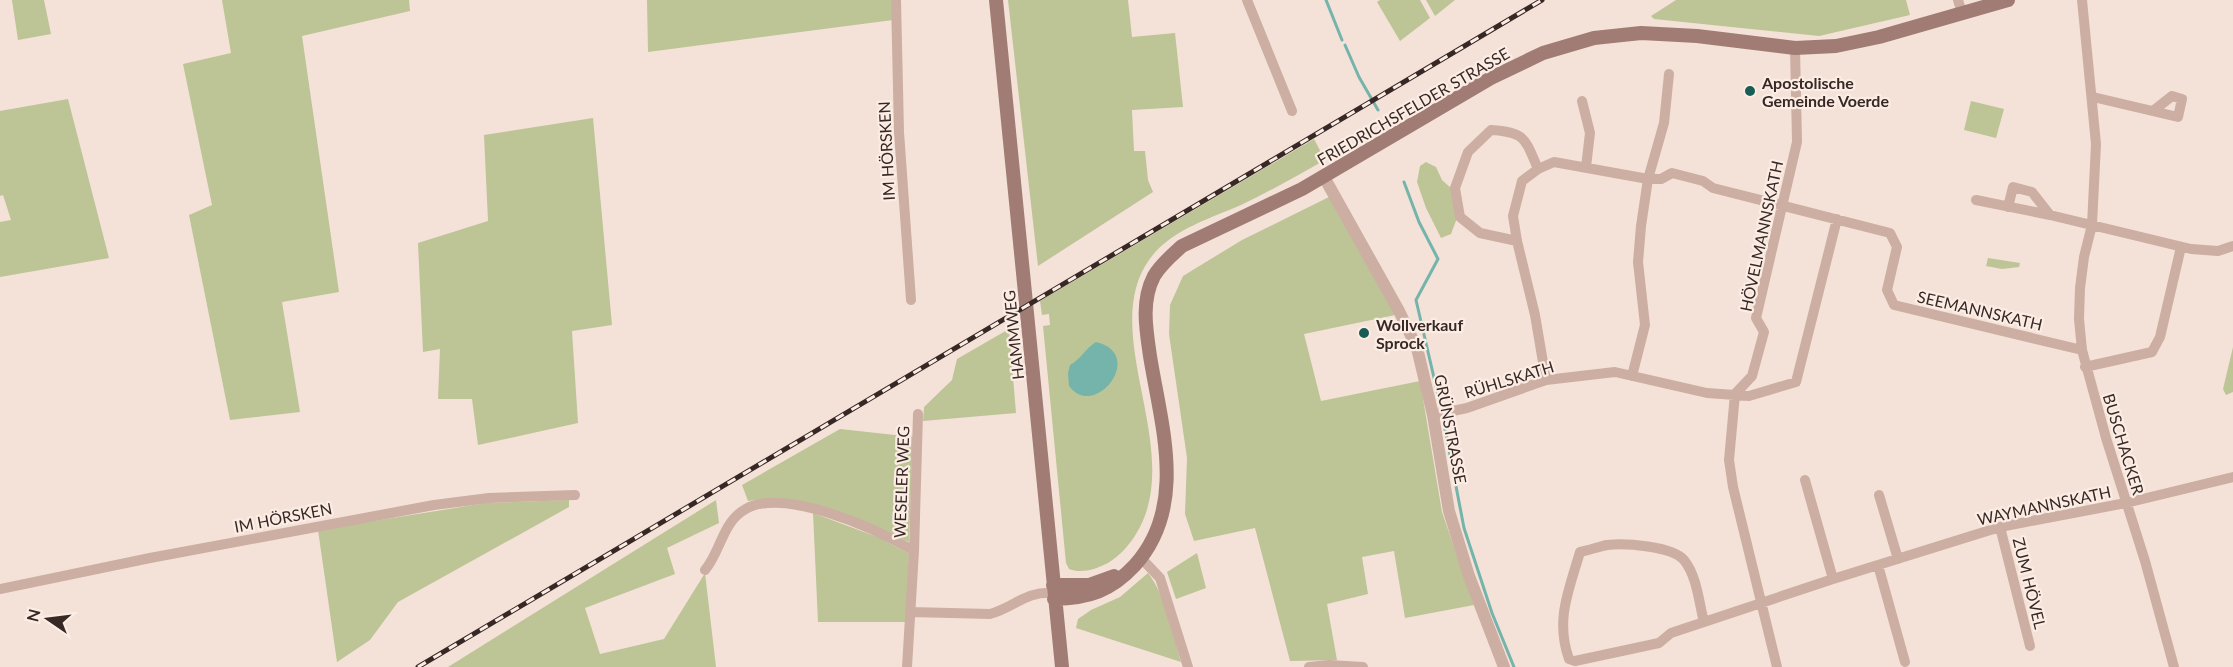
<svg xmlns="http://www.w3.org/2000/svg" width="2233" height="667" viewBox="0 0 2233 667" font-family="Lato,sans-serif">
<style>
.green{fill:#bdc496}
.water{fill:#74b4ab}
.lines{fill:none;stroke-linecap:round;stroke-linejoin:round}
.stream{stroke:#74b4ab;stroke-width:3}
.minor{stroke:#cdaea3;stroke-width:10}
.tertiary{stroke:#cdaea3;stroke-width:12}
.secondary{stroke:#a17c74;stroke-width:14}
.rail-casing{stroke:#372826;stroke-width:5}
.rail{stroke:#fbede4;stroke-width:3;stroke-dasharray:9;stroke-linecap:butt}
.poi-dot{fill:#175d55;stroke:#fbede4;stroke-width:2}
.labels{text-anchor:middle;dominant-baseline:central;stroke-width:4.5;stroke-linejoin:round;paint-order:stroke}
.poi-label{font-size:16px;font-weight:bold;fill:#372826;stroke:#fbede4;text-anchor:start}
.street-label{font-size:16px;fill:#372826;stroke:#fbede4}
</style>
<rect width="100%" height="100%" fill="#f4e2d8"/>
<path class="green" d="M12 0H44L51 34 18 40Z
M222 0H409L410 11 302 36 339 292 282 302 300 412 230 420 189 215 212 205 183 64 231 53Z
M647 0H891L893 20 648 52Z
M1008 0H1128L1132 37 1175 33 1183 107 1132 110 1134 151H1145L1148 180 1153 192 1038 266Z
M1380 0H1420L1430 18 1400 41 1377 2Z
M1426 0H1455L1435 16Z
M1676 0H1906L1910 15 1819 36 1654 19 1651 16Z
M68 99 109 258 0 277V222L11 220 3 195 0 196V111Z
M1971 101 2004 109 1996 138 1964 130Z
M593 118 612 325 572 331 578 423 478 445 472 399H438L440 349 423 352 418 243 488 221 484 135Z
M1314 139 1325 160C1297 176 1270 191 1241 205 1209 219 1170 230 1149 260 1097 334 1187 452 1136 534 1129 546 1119 556 1108 563 1096 569 1082 574 1069 569L1066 563 1043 326 1050 325 1049 314 1042 315 1040 301Z
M1426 162 1436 167 1442 180 1452 189 1457 218 1451 234 1441 238 1426 208 1417 182 1420 166Z
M1329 197 1395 315 1304 334 1321 401 1420 381 1442 512 1474 605 1405 618 1394 551 1362 557 1368 594 1327 604 1337 660 1290 661 1255 528 1194 541 1185 514 1187 458 1169 334 1170 305 1183 276 1242 240Z
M1988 258 2020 263 2019 267 2002 269 1986 266Z
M1009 329 1016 413 923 421 924 407 952 380 957 359Z
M2233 347V392L2226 395 2223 389Z
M840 429 913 437 909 542C858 520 806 491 748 501L742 485Z
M569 500V507L398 602 370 640 337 662 318 530 486 503Z
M716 500 719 523 667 548 675 574 585 608 600 654 664 639 705 573 716 667H448Z
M813 513 880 538 909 554 907 622H818Z
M1197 553 1206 588 1176 599 1167 572Z
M1148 573C1167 598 1172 632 1181 662L1076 628 1078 619 1091 610 1120 597Z"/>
<path class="water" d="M1096 342C1147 354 1095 421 1069 386L1068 373 1070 365C1081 359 1086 348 1096 342Z"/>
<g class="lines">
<path class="stream" d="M1326 0 1342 40
M1345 45 1359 77 1378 110
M1404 182 1419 222 1438 259 1416 300 1438 395
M1445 429 1464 528 1492 613 1514 667"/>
<path class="minor" d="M896 0 899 132 911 300
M1247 0 1292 111
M1958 0 1962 13
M2082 0 2096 144 2092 225 2084 257 2080 288 2079 319 2082 350 2106 438 2145 561 2174 667
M2093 97 2178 117 2182 99 2172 96 2153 111
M1582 101 1590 133 1586 167
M1976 200 2050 215 2191 249 2218 251 2233 246
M2008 207 2013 187 2032 192 2050 215
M1517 241 1480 233 1460 217 1455 188 1468 152 1491 130C1526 132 1525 139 1538 169
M2085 367 2152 352 2160 337 2181 247
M1632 376 1645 325 1638 262 1641 226 1648 179 1664 123 1669 74
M1546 380 1535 315 1517 241 1513 216 1522 181 1538 169 1554 162 1648 179H1661L1672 173 1703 181 1713 188 1890 233 1897 247 1887 290 1894 305 2082 350
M1433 415 1467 408 1546 380 1615 372 1707 393 1749 396 1796 382 1837 219
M1805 480 1833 579
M1879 495 1898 559
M2000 527 2030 646
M1141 558 1160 578 1188 667
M1878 565 1905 662
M705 570C720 552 722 526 741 512 779 483 878 530 914 551
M0 589 150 558 434 505 489 498 575 495
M911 612 990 614C1016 607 1024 591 1054 593
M1704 622C1699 603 1697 576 1684 560 1672 546 1625 543 1607 545 1598 547 1589 550 1580 552 1569 590 1555 620 1569 659L1575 661 1659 643 1671 633 1833 579 2000 527 2126 503 2233 477
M907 667 914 551 918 414
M1309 667 1329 665 1363 667
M1777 667 1733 487 1729 460 1735 394 1752 376 1764 332 1756 318 1797 142 1795 48"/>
<path class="tertiary" d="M1324 177 1399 311 1417 348 1433 415 1449 511 1469 576 1504 667"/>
<path class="secondary" d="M996 0 1062 667
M1053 585H1089L1114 576
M1054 599C1089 598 1111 591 1135 565 1188 506 1161 425 1150 356 1146 329 1141 301 1154 276 1161 264 1172 255 1182 246L1302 189 1491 78 1543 53 1594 38 1641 33 1697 36 1795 48 1836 46 1879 37 2008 0"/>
<defs>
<path id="rail" d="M418 667 1542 0"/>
</defs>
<use href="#rail" class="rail-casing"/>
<use href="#rail" class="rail"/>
</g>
<g class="poi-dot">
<circle cx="1750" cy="91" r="6"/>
<circle cx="1364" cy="333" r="6"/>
</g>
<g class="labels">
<g class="poi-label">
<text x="1762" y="82">Apostolische<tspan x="1762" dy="18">Gemeinde Voerde</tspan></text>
<text x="1376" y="324">Wollverkauf<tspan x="1376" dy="18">Sprock</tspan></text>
</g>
<g class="street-label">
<text transform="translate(1413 106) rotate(-30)">FRIEDRICHSFELDER STRASSE</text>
<text transform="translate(886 151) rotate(-93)">IM HÖRSKEN</text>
<text transform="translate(1761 236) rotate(-78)">HÖVELMANNSKATH</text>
<text transform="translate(1980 310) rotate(13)">SEEMANNSKATH</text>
<text transform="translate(1013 335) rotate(-96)">HAMMWEG</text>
<text transform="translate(1509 379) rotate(-17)">RÜHLSKATH</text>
<text transform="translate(1451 429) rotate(79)">GRÜNSTRASSE</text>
<text transform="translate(2124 444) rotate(73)">BUSCHACKER</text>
<text transform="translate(901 482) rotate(-88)">WESELER WEG</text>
<text transform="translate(2044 505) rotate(-12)">WAYMANNSKATH</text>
<text transform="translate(283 517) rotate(-11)">IM HÖRSKEN</text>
<text transform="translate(2030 583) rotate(76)">ZUM HÖVEL</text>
</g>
</g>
<g transform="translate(48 619) rotate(284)" stroke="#fbede4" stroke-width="4.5" paint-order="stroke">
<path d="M0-4.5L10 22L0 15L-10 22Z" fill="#372826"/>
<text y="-9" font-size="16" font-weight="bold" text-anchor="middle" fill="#372826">N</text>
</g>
</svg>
